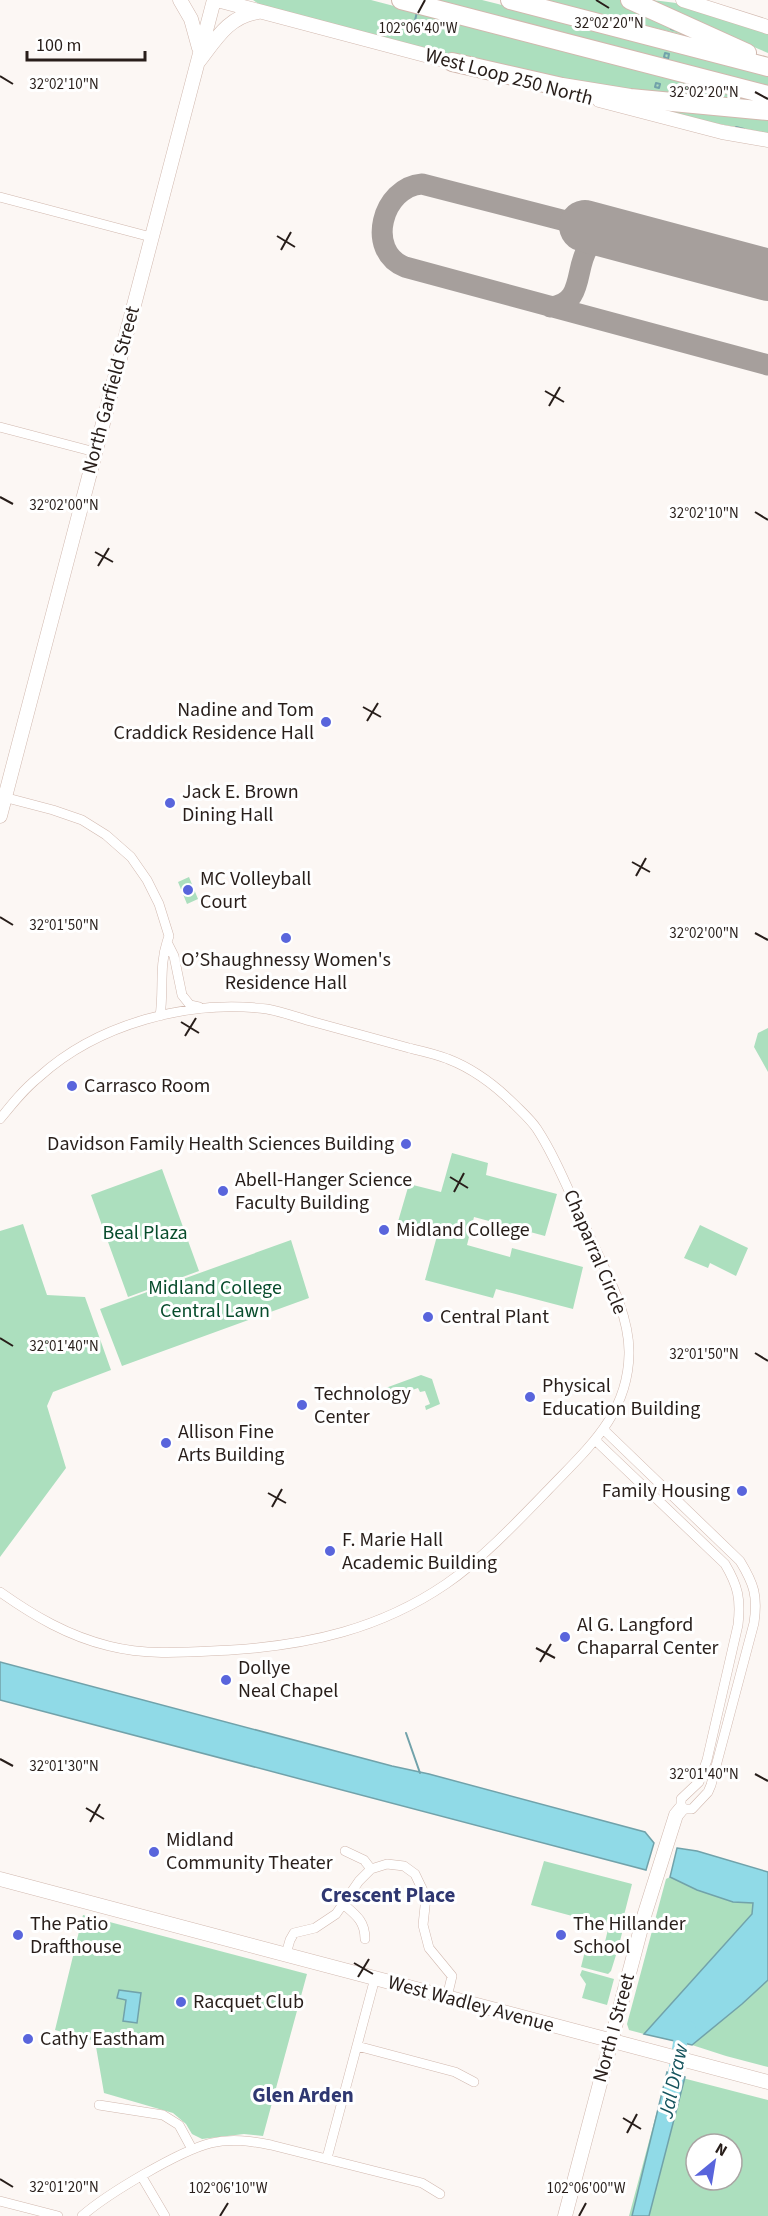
<svg xmlns="http://www.w3.org/2000/svg" width="768" height="2216" viewBox="0 0 768 2216" font-family="'Source Sans 3',sans-serif">
<style>
.green{fill:#acdfbe;fill-rule:evenodd}
.water{fill:#90dae7;stroke:#71a2aa;stroke-width:1.5}
.lines{fill:none;stroke-linecap:round;stroke-linejoin:round}
.stream{stroke:#71a2aa;stroke-width:2}
.river{stroke:#90dae7;stroke-width:14}
.taxiway{stroke:#a69f9c;stroke-width:21}
.runway{stroke:#a69f9c;stroke-width:52}
.street-casing{stroke:#d1b8ae;stroke-width:10}
.secondary-casing{stroke:#d1b8ae;stroke-width:15}
.highway-casing{stroke:#d1b8ae;stroke-width:20}
.street{stroke:#fff;stroke-width:9}
.secondary{stroke:#fff;stroke-width:14}
.highway{stroke:#fff;stroke-width:18}
.ticks{fill:none;stroke:#281e1a;stroke-width:2}
.poi-dot{fill:#5965dc;stroke:#fff;stroke-width:2}
.labels{text-anchor:middle;dominant-baseline:central;stroke-width:6;stroke-linejoin:round;paint-order:stroke}
.street-label{font-size:20px;fill:#281e1a;stroke:#fff}
.poi-label{font-size:20px;fill:#281e1a;stroke:#fff;text-anchor:start}
.park-label{font-size:20px;fill:#074c2c;stroke:#fff}
.neighbourhood-label{font-size:21px;font-weight:bold;fill:#2f3771;stroke:#fff}
.water-label{font-size:21px;font-style:italic;fill:#14535d;stroke:#fff}
.ticks-label{font-size:15px;text-anchor:middle;fill:#281e1a;stroke:#fff;stroke-width:6;stroke-linejoin:round;paint-order:stroke}
</style>
<rect width="100%" height="100%" fill="#fcf7f4"/>
<path class="green" d="M253 0H371L756 101 766 106 552 82 262 6Z
M424 0H482L498 4 768 75V90Z
M541 0H622L692 37Z
M643 0C686 0 728 18 768 32V53Z
M650 107 768 115V133L714 123Z
M189 877 198 899 187 904 178 882Z
M768 1028V1072L754 1047 758 1033Z
M452 1153 488 1163 486 1175 557 1194 545 1236 474 1217 467 1245 510 1257 512 1248 583 1267 573 1309 496 1289 493 1298 425 1280 437 1236 397 1225 409 1184 441 1192Z
M162 1169 199 1271 128 1297 91 1195Z
M23 1224 47 1295 85 1297 111 1370 53 1392 47 1406 66 1468 0 1557V1231Z
M700 1225 748 1248 736 1276 710 1263 708 1268 684 1258Z
M291 1240 309 1298 122 1366 100 1309Z
M421 1375 432 1379 440 1404 426 1410 425 1406 430 1404 425 1391 420 1392 418 1388 398 1395 397 1392 383 1397V1400L377 1402 376 1399 380 1390Z
M544 1861 632 1884 622 1923 607 1919 606 1925 531 1905Z
M670 1877C702 1888 718 1901 753 1902L752 1914 644 2034 629 2030 627 2024 666 1879Z
M83 1915 307 1974 263 2136 244 2134 202 2139 192 2134 186 2124 173 2113 104 2093 95 2041 55 2030Z
M610 1921 624 1925 618 1949 604 1946Z
M586 1947 616 1955 611 1971 608 1974 581 1967Z
M582 1970 614 1979 607 2005 582 1998 586 1984 580 1975Z
M768 1980V2067L726 2056 692 2045 742 2004Z
M667 2074 768 2100V2216H629ZM696 2144H732V2180H696Z"/>
<path class="water" d="M0 1662 392 1766 429 1774 645 1832 654 1843 646 1870 0 1700Z
M677 1848 697 1851 768 1872V1980L742 2004 692 2045 644 2034 752 1914 753 1903 733 1902 697 1890 670 1877Z
M119 1990 141 1993 137 2023 123 2021 126 2000 117 1998Z
M667 2072 685 2077 649 2216H632Z"/>
<g class="lines">
<path class="stream" d="M672 25 676 26 675 30 671 29Z
M412 33 417 12
M665 53 669 54 668 59 664 57Z
M656 83 660 84 659 88 655 87Z
M736 127 744 129
M406 1733 420 1773"/>
<path class="river" d="M672 2092 681 2037 689 2028"/>
<path class="taxiway" d="M585 226 422 184C382 187 365 251 405 267L768 365
M550 307C597 303 561 239 615 234"/>
<path class="runway" d="M585 226 768 275"/>
<defs>
<path id="street" d="M0 197 151 237
M0 427 95 452
M0 796 53 810 82 820 106 835 131 857 147 880 159 904 169 936 167 942 174 956 182 995 190 1005 199 1007
M160 1016C164 991 159 966 167 942
M0 1119C12 1104 24 1089 39 1077 97 1024 189 999 267 1009 283 1012 299 1018 314 1022 346 1031 377 1039 409 1048 422 1051 436 1054 448 1059 474 1069 496 1086 515 1105 522 1112 531 1120 537 1129 556 1158 569 1192 584 1224 601 1263 630 1311 629 1354 628 1415 587 1449 548 1490 519 1520 481 1560 446 1584 380 1629 309 1645 231 1650 190 1652 148 1656 109 1646 68 1636 34 1616 0 1592
M596 1441 725 1564C738 1586 741 1599 738 1625L707 1760 699 1782 681 1799V1809H692L708 1792 711 1785 754 1623C758 1596 754 1584 740 1561L604 1430
M345 1851 364 1860 371 1869
M343 1904C356 1915 365 1921 365 1939
M286 1954 290 1940 294 1933 315 1928 336 1914 359 1881 371 1869 387 1864 404 1866 415 1874 426 1897 423 1925 429 1948 452 1976 447 1997
M357 2046 455 2072 474 2082
M99 2105 163 2115 179 2125 192 2149
M327 2158 375 1978
M142 2177 165 2216
M0 2201 58 2216
M82 2216C107 2194 179 2151 211 2143 231 2138 251 2141 271 2145L422 2183 440 2194"/>
<path id="secondary" d="M180 0 191 19 199 48
M217 0 459 64
M683 0 768 27
M199 61C216 39 229 16 258 12
M599 100 722 132 768 140
M0 816 214 0
M0 1879 768 2082
M565 2216 645 1913 676 1815 681 1809"/>
<path id="highway" d="M401 0 768 95
M510 0 768 67
M630 0 747 53
M452 62 562 87 630 98 768 111"/>
</defs>
<use href="#street" class="street-casing"/>
<use href="#secondary" class="secondary-casing"/>
<use href="#highway" class="highway-casing"/>
<use href="#street" class="street"/>
<use href="#secondary" class="secondary"/>
<use href="#highway" class="highway"/>
</g>
<path class="ticks" d="M596 0 609 8M418 13 425 0M0 76 13 84M755 92 768 99M277 236 295 247M281 250 291 232M545 391 564 402M549 406 560 387M0 497 13 504M755 512 768 520M95 552 113 562M98 566 109 548M363 707 381 717M367 721 378 703M632 862 650 872M636 876 646 858M0 917 13 925M755 933 768 940M181 1022 199 1033M185 1036 196 1018M450 1177 468 1188M454 1192 464 1173M0 1338 13 1346M755 1353 768 1361M268 1493 286 1503M272 1507 282 1489M536 1648 555 1658M540 1662 551 1644M0 1759 13 1766M755 1774 768 1781M86 1808 104 1819M90 1822 100 1804M354 1963 373 1974M358 1977 369 1959M623 2118 641 2129M627 2133 637 2114M0 2179 13 2187M220 2216 228 2203M579 2216 586 2203"/>
<g class="poi-dot">
<circle cx="326" cy="722" r="6"/>
<circle cx="170" cy="803" r="6"/>
<circle cx="188" cy="890" r="6"/>
<circle cx="286" cy="938" r="6"/>
<circle cx="72" cy="1086" r="6"/>
<circle cx="406" cy="1144" r="6"/>
<circle cx="223" cy="1191" r="6"/>
<circle cx="384" cy="1230" r="6"/>
<circle cx="428" cy="1317" r="6"/>
<circle cx="530" cy="1397" r="6"/>
<circle cx="302" cy="1405" r="6"/>
<circle cx="166" cy="1443" r="6"/>
<circle cx="742" cy="1491" r="6"/>
<circle cx="330" cy="1551" r="6"/>
<circle cx="565" cy="1637" r="6"/>
<circle cx="226" cy="1680" r="6"/>
<circle cx="154" cy="1852" r="6"/>
<circle cx="18" cy="1935" r="6"/>
<circle cx="561" cy="1935" r="6"/>
<circle cx="181" cy="2002" r="6"/>
<circle cx="28" cy="2039" r="6"/>
</g>
<g class="labels">
<g class="street-label">
<text transform="translate(509 77) rotate(15)">West Loop 250 North</text>
<text transform="translate(111 390) rotate(-75)">North Garfield Street</text>
<text transform="translate(595 1252) rotate(67)">Chaparral Circle</text>
<text transform="translate(471 2004) rotate(15)">West Wadley Avenue</text>
<text transform="translate(614 2028) rotate(-75)">North I Street</text>
</g>
<g class="poi-label">
<text x="314" y="710" text-anchor="end">Nadine and Tom<tspan x="314" dy="23">Craddick Residence Hall</tspan></text>
<text x="182" y="792">Jack E. Brown<tspan x="182" dy="23">Dining Hall</tspan></text>
<text x="200" y="879">MC Volleyball<tspan x="200" dy="23">Court</tspan></text>
<text x="286" y="960" text-anchor="middle">O’Shaughnessy Women's<tspan x="286" dy="23">Residence Hall</tspan></text>
<text x="84" y="1086">Carrasco Room</text>
<text x="394" y="1144" text-anchor="end">Davidson Family Health Sciences Building</text>
<text x="235" y="1180">Abell-Hanger Science<tspan x="235" dy="23">Faculty Building</tspan></text>
<text x="396" y="1230">Midland College</text>
<text x="440" y="1317">Central Plant</text>
<text x="542" y="1386">Physical<tspan x="542" dy="23">Education Building</tspan></text>
<text x="314" y="1394">Technology<tspan x="314" dy="23">Center</tspan></text>
<text x="178" y="1432">Allison Fine<tspan x="178" dy="23">Arts Building</tspan></text>
<text x="730" y="1491" text-anchor="end">Family Housing</text>
<text x="342" y="1540">F. Marie Hall<tspan x="342" dy="23">Academic Building</tspan></text>
<text x="577" y="1625">Al G. Langford<tspan x="577" dy="23">Chaparral Center</tspan></text>
<text x="238" y="1668">Dollye<tspan x="238" dy="23">Neal Chapel</tspan></text>
<text x="166" y="1840">Midland<tspan x="166" dy="23">Community Theater</tspan></text>
<text x="30" y="1924">The Patio<tspan x="30" dy="23">Drafthouse</tspan></text>
<text x="573" y="1924">The Hillander<tspan x="573" dy="23">School</tspan></text>
<text x="193" y="2002">Racquet Club</text>
<text x="40" y="2039">Cathy Eastham</text>
</g>
<g class="park-label">
<text x="145" y="1233">Beal Plaza</text>
<text x="215" y="1288">Midland College<tspan x="215" dy="23">Central Lawn</tspan></text>
</g>
<g class="neighbourhood-label">
<text x="388" y="1895">Crescent Place</text>
<text x="303" y="2095">Glen Arden</text>
</g>
<g class="water-label">
<text transform="translate(673 2081) rotate(-78)">Jal Draw</text>
</g>
</g>
<g class="ticks-label">
<text x="609" y="28">32°02'20"N</text>
<text x="418" y="33">102°06'40"W</text>
<text x="64" y="89">32°02'10"N</text>
<text x="704" y="97">32°02'20"N</text>
<text x="64" y="510">32°02'00"N</text>
<text x="704" y="518">32°02'10"N</text>
<text x="64" y="930">32°01'50"N</text>
<text x="704" y="938">32°02'00"N</text>
<text x="64" y="1351">32°01'40"N</text>
<text x="704" y="1359">32°01'50"N</text>
<text x="64" y="1771">32°01'30"N</text>
<text x="704" y="1779">32°01'40"N</text>
<text x="64" y="2192">32°01'20"N</text>
<text x="228" y="2193">102°06'10"W</text>
<text x="586" y="2193">102°06'00"W</text>
</g>
<g transform="translate(714 2162) rotate(30)"><circle r="28" fill="#ffffff" stroke="#a9a5a3" stroke-width="1.5"/>
<path d="M0-4.5L10 22L0 15L-10 22Z" fill="#5965dc"/>
<text y="-9" font-size="16" font-weight="bold" text-anchor="middle" fill="#281e1a">N</text>
</g>
<path d="M27 51v9h118v-9" fill="none" stroke="#281e1a" stroke-width="3"/>
<text x="36" y="51" font-size="18" fill="#281e1a" stroke="#ffffff" stroke-width="4.5" paint-order="stroke">100 m</text>
</svg>
